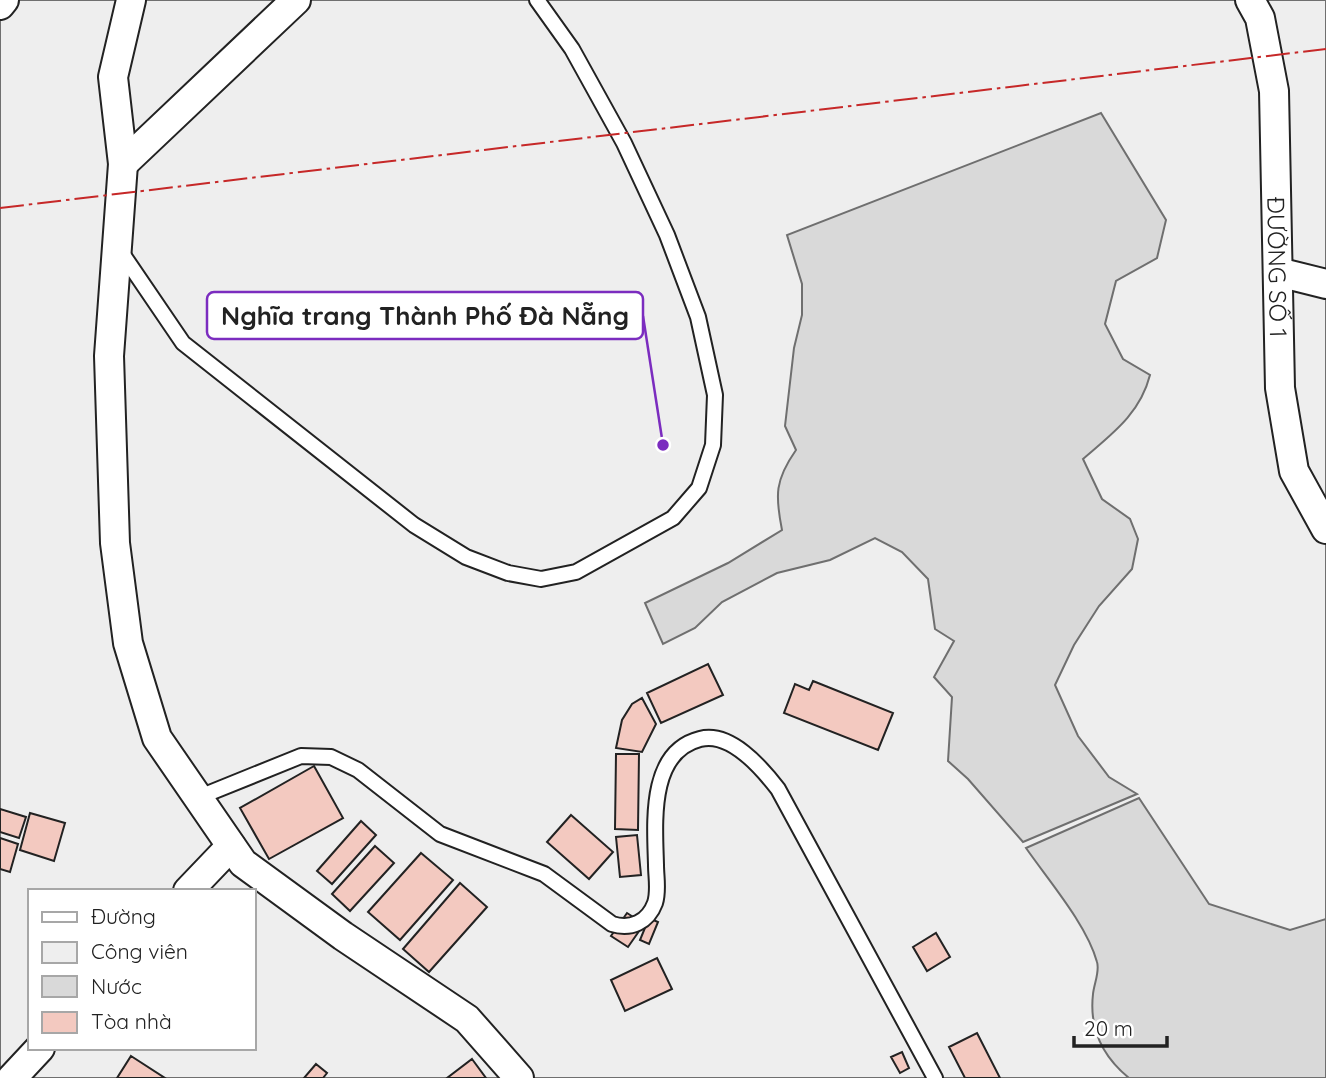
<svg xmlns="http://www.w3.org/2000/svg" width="1326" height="1078" viewBox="0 0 1326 1078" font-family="Quicksand,sans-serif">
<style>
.green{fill:#eee;stroke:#6f6f6f;stroke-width:2;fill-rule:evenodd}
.water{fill:#d9d9d9;stroke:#6f6f6f;stroke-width:2}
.building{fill:#f3c9c0;stroke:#222;stroke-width:2}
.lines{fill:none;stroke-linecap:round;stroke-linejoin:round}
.lane-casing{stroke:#222;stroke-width:18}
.street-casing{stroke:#222;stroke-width:32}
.lane{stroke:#fff;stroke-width:14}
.street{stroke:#fff;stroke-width:28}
.power{stroke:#c62828;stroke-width:2;stroke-dasharray:24 5 3.5 5;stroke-linecap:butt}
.labels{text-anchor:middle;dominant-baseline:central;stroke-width:5;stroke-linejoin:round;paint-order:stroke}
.street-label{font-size:24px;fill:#222;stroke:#fff}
.leader{fill:none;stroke:#7b2cbf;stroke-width:2.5}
.callout-dot{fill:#7b2cbf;stroke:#fff;stroke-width:2.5}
.callout{fill:#fff;stroke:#7b2cbf;stroke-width:2.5}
.callout-label{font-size:26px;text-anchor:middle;font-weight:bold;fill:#222}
</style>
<rect width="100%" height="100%" fill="#fff"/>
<path class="green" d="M0 0H1326V1078H0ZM30 891H254V1048H30Z"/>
<path class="water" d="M1101 113 1166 220 1157 258 1116 281 1105 324 1123 359 1150 375C1140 414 1112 434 1083 459L1102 499 1130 519 1138 539 1132 569 1099 606 1074 645 1055 685 1078 736 1109 777 1137 794 1023 842 968 779 948 761 952 697 934 677 954 641 935 629 928 579 902 552 875 538 830 560 777 573 722 602 695 628 663 644 645 603 728 563 782 530C775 495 775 480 796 450L785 426 794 348 802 315V284L787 235Z
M1139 798 1209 904 1290 930 1326 919V1078H1129C1102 1056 1089 1029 1093 994 1094 984 1100 971 1097 962 1087 925 1049 881 1026 848Z"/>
<path class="building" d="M708 664 723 695 661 723 647 693Z
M813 681 893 713 878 750 784 713 795 684 809 690Z
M642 698 656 724 642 752 616 748 622 720 632 704Z
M616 754H639L638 830 615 829Z
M314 766 343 818 269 859 240 808Z
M0 809 26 817 19 838 0 832Z
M30 813 65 823 54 861 20 850Z
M571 815 613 852 589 879 547 842Z
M361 821 376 835 332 884 317 871Z
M637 835 641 875 620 877 616 837Z
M0 838 18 844 10 872 0 869Z
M375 846 394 863 350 911 332 894Z
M421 853 453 880 400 940 368 912Z
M460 883 487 907 429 972 403 949Z
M627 913 644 924 628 947 611 936Z
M649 918 658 922 649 944 640 940Z
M936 933 950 957 927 971 913 947Z
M657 958 672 989 625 1011 611 980Z
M977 1033 1000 1078H965L949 1047Z
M902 1052 909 1068 900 1073 891 1057Z
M131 1056 165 1078H117Z
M472 1059 486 1078H447Z
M316 1064 327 1073 323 1078H304Z"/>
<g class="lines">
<defs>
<path id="lane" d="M119 249 183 343 414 525 466 557 508 573 541 579 576 572 673 518 699 488 713 445 715 395 698 317 667 235 624 143 572 49 537 0
M197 798 301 756 331 757 358 770 440 834 544 874 612 924C631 930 648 922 655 903 659 891 656 877 656 865 655 824 648 752 700 739 730 731 761 767 778 789L935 1078"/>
<g id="street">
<path d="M131 0 113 77 123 164 109 356 115 543 128 643 157 738 243 863 343 936 467 1019 519 1078"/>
<path id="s1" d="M1250 0 1260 18 1274 91 1280 388 1294 471 1326 529"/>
<path d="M0 5 4 0"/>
<path d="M123 164 296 0"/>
<path d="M1278 272 1326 284"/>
<path d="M188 891 231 846"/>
<path d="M12 1078 40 1048"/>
</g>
</defs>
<use href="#lane" class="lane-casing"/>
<use href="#street" class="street-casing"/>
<use href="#lane" class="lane"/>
<use href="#street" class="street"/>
<path class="power" d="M0 208 1326 49"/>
</g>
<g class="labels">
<g class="street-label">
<text stroke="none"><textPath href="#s1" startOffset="271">ĐƯỜNG SỐ 1</textPath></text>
</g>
</g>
<path class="leader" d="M663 445L643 316"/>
<circle class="callout-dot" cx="663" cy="445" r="7"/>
<rect class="callout" x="207" y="292" width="436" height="47" rx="7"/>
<g class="callout-label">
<text x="425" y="325">Nghĩa trang Thành Phố Đà Nẵng</text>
</g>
<rect x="28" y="889" width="228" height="161" fill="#ffffff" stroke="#a7a7a7" stroke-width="2"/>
<rect x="42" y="912" width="35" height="10" fill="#ffffff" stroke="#a7a7a7" stroke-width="2"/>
<text x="91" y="924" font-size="21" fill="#222222">Đường</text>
<rect x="42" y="942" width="35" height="21" fill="#eeeeee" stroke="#a7a7a7" stroke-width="2"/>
<text x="91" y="959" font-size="21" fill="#222222">Công viên</text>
<rect x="42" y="976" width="35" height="21" fill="#d9d9d9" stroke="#a7a7a7" stroke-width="2"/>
<text x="91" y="994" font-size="21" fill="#222222">Nước</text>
<rect x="42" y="1012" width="35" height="21" fill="#f3c9c0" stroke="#a7a7a7" stroke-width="2"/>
<text x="91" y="1029" font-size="21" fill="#222222">Tòa nhà</text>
<path d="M1074 1036v10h93v-10" fill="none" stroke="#222222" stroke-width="3.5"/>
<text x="1084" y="1036" font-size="21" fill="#222222" stroke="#ffffff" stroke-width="5" paint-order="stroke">20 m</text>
</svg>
